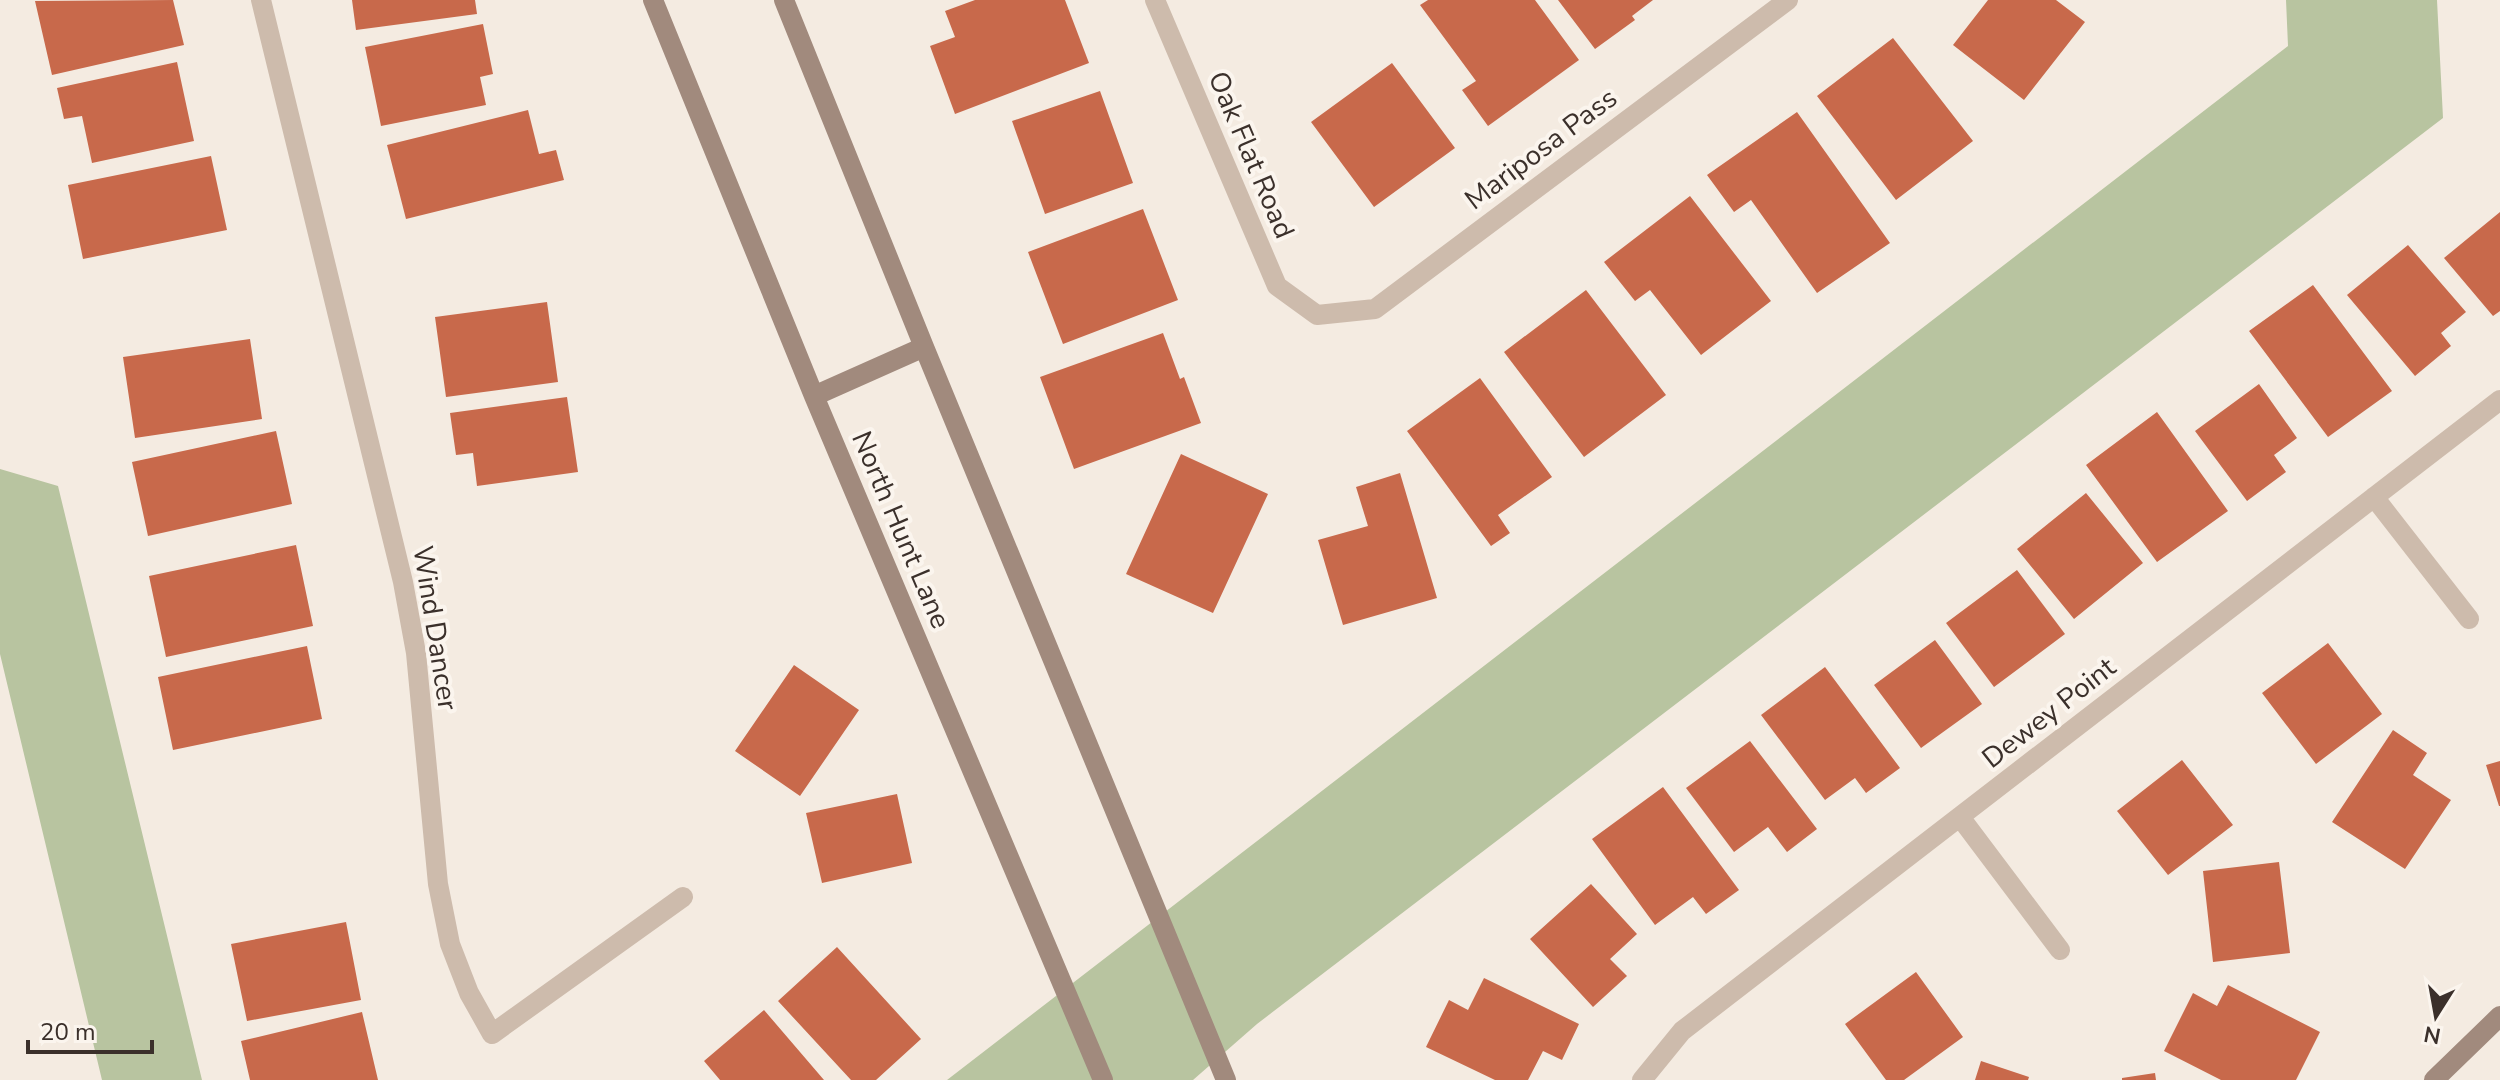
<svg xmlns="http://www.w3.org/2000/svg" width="2500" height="1080" viewBox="0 0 2500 1080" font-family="'Nunito Sans',sans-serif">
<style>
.green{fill:#b8c4a0}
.building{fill:#c8694b}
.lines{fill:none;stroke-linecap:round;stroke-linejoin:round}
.minor{stroke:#cdbbac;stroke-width:20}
.secondary{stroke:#a18a7d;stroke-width:20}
.labels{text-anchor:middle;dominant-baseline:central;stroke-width:8;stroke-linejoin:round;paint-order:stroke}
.street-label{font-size:28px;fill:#3b302b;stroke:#fbf5ee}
</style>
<rect width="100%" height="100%" fill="#f4ebe1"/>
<path class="green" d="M2286 0H2437L2443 118 1257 1024 1193 1080H947L2288 46Z
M0 469 58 486 202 1080H102L0 654Z"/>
<path class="building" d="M173 0 184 45 52 75 35 1Z
M352 0H475L477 14 356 30Z
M975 0H1065L1089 63 955 114 930 46 955 37 945 11Z
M1428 0H1535L1579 60 1488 126 1462 90 1476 81 1420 5Z
M1558 0H1653L1632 16 1635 20 1595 49Z
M1988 0H2056L2085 22 2024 100 1953 45Z
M483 24 493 74 480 77 486 105 381 126 365 47Z
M1893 38 1973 141 1896 200 1817 96Z
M177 62 194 141 92 163 82 116 64 119 57 88Z
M1392 63 1455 148 1374 207 1311 122Z
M1100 91 1133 183 1045 214 1012 121Z
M528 110 539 154 556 150 564 180 406 219 387 145Z
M1797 112 1890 243 1817 293 1751 200 1734 212 1707 175Z
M211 156 227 230 83 259 68 185Z
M1690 196 1771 301 1701 355 1650 290 1635 301 1604 262Z
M1143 209 1178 300 1063 344 1028 252Z
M2500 212V311L2493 316 2444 258Z
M2408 245 2466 312 2441 333 2451 346 2415 376 2347 295Z
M2313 285 2392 391 2328 437 2249 331Z
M1586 290 1666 395 1584 457 1504 352Z
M547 302 558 382 446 397 435 317Z
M1163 333 1180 379 1184 377 1201 423 1074 469 1040 377Z
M250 339 262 419 135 438 123 357Z
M1480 378 1552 477 1498 515 1510 533 1491 546 1407 431Z
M2259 384 2297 438 2274 455 2286 472 2247 501 2195 431Z
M567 397 578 472 477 486 473 453 456 455 450 413Z
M2157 412 2228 511 2157 562 2086 465Z
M276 431 292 504 148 536 132 462Z
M1181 454 1268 494 1213 613 1126 574Z
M1400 473 1437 598 1343 625 1318 540 1368 526 1356 487Z
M2086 493 2143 563 2074 619 2017 549Z
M296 545 313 626 166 657 149 576Z
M2017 570 2065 634 1994 687 1946 623Z
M1935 640 1982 704 1921 748 1874 685Z
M2328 643 2382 714 2316 764 2262 693Z
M307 646 322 719 173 750 158 677Z
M794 665 859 710 800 796 735 751Z
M1825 667 1900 768 1866 793 1855 778 1825 800 1761 715Z
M2393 730 2427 753 2413 775 2451 800 2405 869 2332 822Z
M1750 741 1817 829 1787 852 1768 827 1734 852 1686 788Z
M2182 760 2233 825 2168 875 2117 811Z
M2500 761V806H2499L2486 765Z
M1663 787 1739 890 1706 914 1693 897 1655 925 1592 839Z
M897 794 912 863 822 883 806 813Z
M2279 862 2290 953 2213 962 2203 871Z
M1591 884 1637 934 1610 959 1627 976 1593 1007 1530 939Z
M346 922 361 1000 247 1021 231 944Z
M837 947 921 1039 876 1080H851L778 1001Z
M1916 972 1963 1037 1904 1080H1886L1845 1024Z
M1484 978 1579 1024 1562 1060 1543 1051 1528 1080H1495L1426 1047 1449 1000 1468 1010Z
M2228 985 2320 1032 2296 1080H2221L2164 1051 2193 993 2217 1006Z
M764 1010 824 1080H720L704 1061Z
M362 1012 378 1080H250L241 1041Z
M1981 1061 2029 1077 2028 1080H1975Z
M2155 1073 2156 1080H2122V1078Z"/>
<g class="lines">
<path class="minor" d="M261 0 403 582 416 653 438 884 450 944 469 993 492 1034 683 897
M1155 0 1277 286 1317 315 1375 309 1788 0
M2374 497 2469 619
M1960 817 2060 950
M1642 1080 1682 1031 2500 400"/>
<path class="secondary" d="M653 0 814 396 1103 1080
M784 0 924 347 1226 1080
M814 396 924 347
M2434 1080 2500 1016"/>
</g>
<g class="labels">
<g class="street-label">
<text transform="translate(1541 149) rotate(-37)">Mariposa Pass</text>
<text transform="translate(1251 155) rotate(67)">Oak Flat Road</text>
<text transform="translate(901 530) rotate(67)">North Hunt Lane</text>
<text transform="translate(435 628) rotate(81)">Wind Dancer</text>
<text transform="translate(2049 713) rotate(-38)">Dewey Point</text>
</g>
</g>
<g transform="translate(2436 1016) rotate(191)" stroke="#fbf5ee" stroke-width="6" paint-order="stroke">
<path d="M0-6L14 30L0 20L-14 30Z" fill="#3b302b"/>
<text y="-12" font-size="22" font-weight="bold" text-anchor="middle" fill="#3b302b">N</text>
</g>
<path d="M28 1040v12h124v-12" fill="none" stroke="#3b302b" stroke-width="4"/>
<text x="40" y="1040" font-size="24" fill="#3b302b" stroke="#fbf5ee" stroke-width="6" paint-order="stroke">20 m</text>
</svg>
